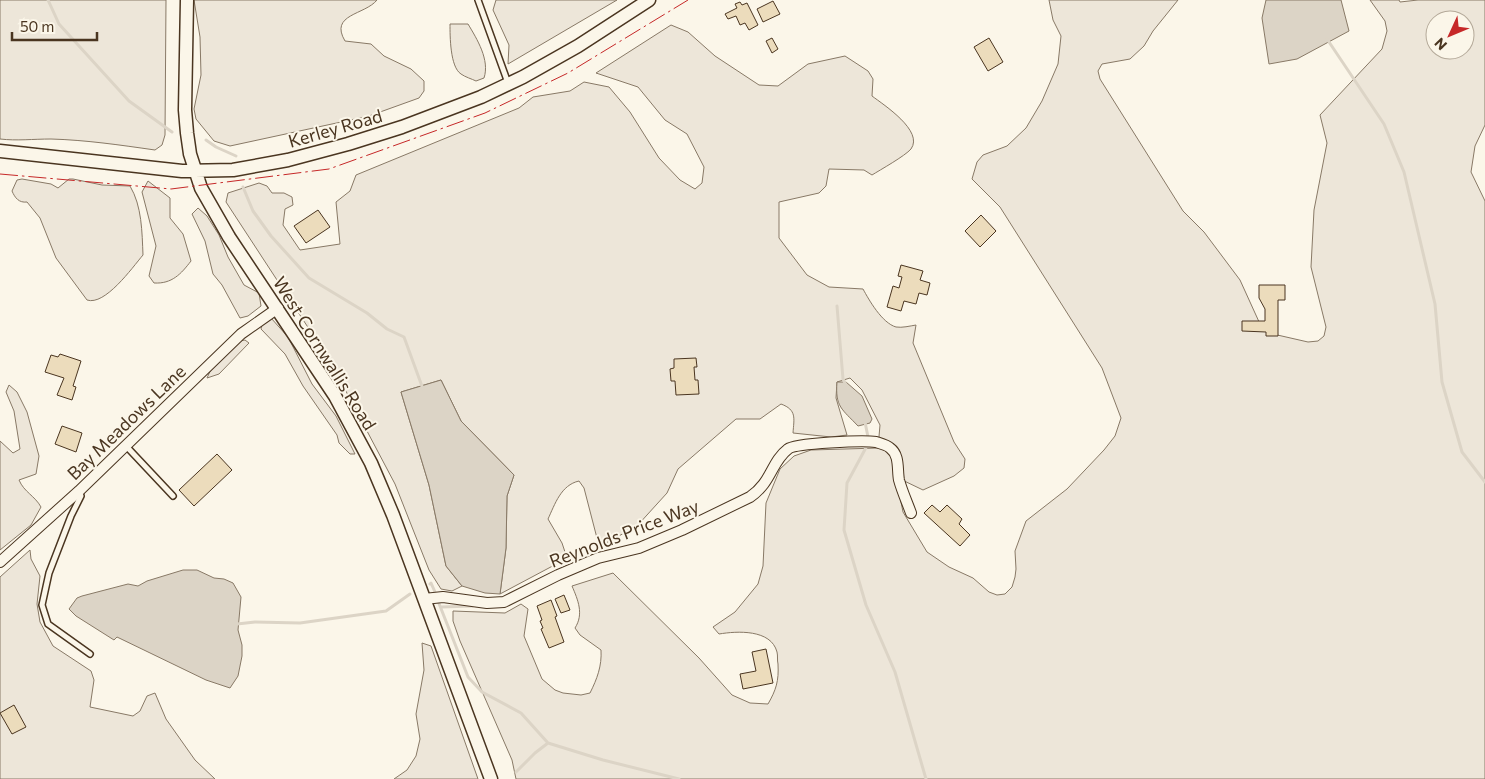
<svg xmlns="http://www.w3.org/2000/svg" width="1485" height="779" viewBox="0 0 1485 779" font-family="Commissioner,sans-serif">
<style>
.green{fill:#ede6d9;stroke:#887966;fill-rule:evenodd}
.water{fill:#dcd4c6;stroke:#887966}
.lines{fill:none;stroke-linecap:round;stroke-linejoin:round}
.stream{stroke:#dcd4c6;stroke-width:3}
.building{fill:#ecdcbc;stroke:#4a3520}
.service-casing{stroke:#4a3520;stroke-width:8}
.minor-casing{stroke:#4a3520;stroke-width:12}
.tertiary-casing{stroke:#4a3520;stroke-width:15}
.service{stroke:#fbf6e9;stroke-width:5}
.minor{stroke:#fbf6e9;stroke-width:10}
.tertiary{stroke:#fbf6e9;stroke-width:12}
.power{stroke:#c62828;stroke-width:1;stroke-dasharray:18 4 2.5 4;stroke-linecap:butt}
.labels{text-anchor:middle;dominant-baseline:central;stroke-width:4;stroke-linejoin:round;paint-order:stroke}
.street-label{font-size:18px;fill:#4a3520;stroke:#fbf6e9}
</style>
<rect width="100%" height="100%" fill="#fbf6e9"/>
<path class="green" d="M0 0H166L165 135 162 145 155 150C120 145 86 140 51 139 33 139 17 141 0 139Z
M194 0H377C365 15 329 14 345 41L371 44 384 56 411 69 424 81V91L419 98 369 116 230 146 214 141 196 119 194 109 201 75 200 37Z
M496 0H617L508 64 509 45 493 10Z
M1049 0H1178L1153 31 1144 46 1130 59 1102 64 1098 71 1100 79 1183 211 1204 232 1240 280 1260 324 1273 334 1308 342 1318 341 1324 336 1326 327 1311 267 1314 210 1327 143 1320 115 1382 49 1387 31 1385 21 1370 0H1399L1400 2 1418 0H1485V125L1475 146 1471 172 1485 201V779H516L512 760 460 641 453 621V611L505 613 521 604 528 609 524 636 542 679 555 690 563 693 581 695 590 693C597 679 602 666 601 650L580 635 575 628C584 614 578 600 572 586L613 573 699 658 732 695 750 703 768 704C776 690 779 681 778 664 777 660 778 656 777 652 771 629 737 631 719 634L713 627 735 612 758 584 763 566 766 503 780 469 794 456 811 450 878 448 880 425 862 390 850 378 837 382 836 398 847 435 831 437 793 433C794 418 797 410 781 404L760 419H736L678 469 667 493 637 526 606 543 598 542 584 488 579 481C561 485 555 504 548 519L562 543 565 552 562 561 500 594 506 548 507 496 514 475 461 421 441 380 401 392 429 485 446 566 462 586 452 591 441 589 429 570 395 484 330 361 226 202 228 193 259 183 267 186 272 193H284L292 197 293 205 285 209 283 225 300 250 340 244 336 202 350 191 356 175 519 108 533 97 570 91 584 82 609 87 630 112 659 158 680 180 695 189 702 183 704 167 687 134 665 120 638 87 596 73 671 25 688 32 715 56 759 85 778 86 808 64 845 56 868 71 873 79 872 96C884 105 924 131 911 149 905 156 880 170 872 175L864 170 829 169 826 186 819 193 779 202V238L807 275 829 287 863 289C869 300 882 323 896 327 902 328 910 326 916 325L913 343 954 442 965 459 964 468 954 476 923 490 896 477 903 512 927 552 949 567 973 578 989 592 997 595 1005 594 1012 587 1015 577 1016 569 1015 551 1026 521 1067 489 1104 450 1115 436 1121 418 1102 368 1000 207 972 179 977 162 983 155 1007 146 1026 128 1042 101 1058 64 1061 36 1053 20ZM1435 20H1465V50H1435Z
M450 24H468C477 39 490 60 484 78L476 81C472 79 465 77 461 74 450 67 450 36 450 24Z
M22 179 51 184 58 188 69 179H73L102 185 130 186C142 206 142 232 143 255 132 268 105 306 87 300L56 258 40 218 27 202C19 203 15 198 12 191L17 180Z
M148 181 170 198V218L183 234 191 261C181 274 172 284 154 283L149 276 156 246 142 192Z
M198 208 207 216 219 235 228 257 244 285 259 293 261 306 248 316 240 318 222 285 213 274 205 241 192 214Z
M271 318 288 337 312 384 336 416 355 454H350L339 443 337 435 303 386 285 354 261 329 262 325Z
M245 340 249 343 219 374 207 378 213 365 240 341Z
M9 385 17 392 27 412 39 456 36 474 19 480C24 492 35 496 41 507L31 525 0 550V441L13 453 20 449 14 411 6 392Z
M30 550 31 559 40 576 37 604 40 622 53 646 91 671 94 680 90 707 133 716 140 711 147 696 155 693 166 719 195 760 215 779H0V577Z
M422 643 431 646 478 779H394L407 770 416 756 420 739 416 714 424 670Z"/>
<path class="water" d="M1266 0H1341L1349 31 1297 59 1269 64 1262 18Z
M441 380 461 421 514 475 507 496 506 548 500 594 485 593 462 586 446 566 429 485 401 392Z
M837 382H846L862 396 872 419 870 423 858 426C842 409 835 407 837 382Z
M183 570H197L214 578 224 579 233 583 241 597 238 630 242 645V656L238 676 230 688 206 680 117 637 114 640 76 616 69 609 77 598 82 596 128 584 138 586 147 581Z"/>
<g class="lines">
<path class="stream" d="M48 0 59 24 129 101 172 132
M1327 39 1384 124 1404 172 1435 304 1442 382 1462 452 1485 482
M206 140 216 147 236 156
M243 187 253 211 271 236 309 278 367 313 387 329 404 337 423 389
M837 306 843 379 846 385
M865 422 869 442 847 483 844 530 866 605 895 672 926 779
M430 584 431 583 435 592
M438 601 468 677 482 692 521 713 548 743 603 760 679 779
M441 607 473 606
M237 624 255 622 300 623 386 611 410 594
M516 772 535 753 548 743"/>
</g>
<path class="building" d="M773 1 780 14 763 22 757 9Z
M740 2 742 5 747 3 758 25 749 30 745 23 740 25 736 16 728 19 725 14 737 8 735 4Z
M772 38 778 49 772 53 766 41Z
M989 38 1003 62 988 71 974 47Z
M318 210 330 227 306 243 294 226Z
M981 215 996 231 980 247 965 231Z
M901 265 923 271 920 280 930 283 927 295 919 293 916 304 904 301 901 311 887 307 893 286 899 288 902 277 898 276Z
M1259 285H1285V300H1278V336H1266V332L1242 331V321H1265V309L1259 298Z
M60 354 81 361 73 386 76 387 72 400 57 395 64 378 45 372 51 355 58 357Z
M696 358 697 367H694L695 380H698L699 394 676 395 675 381H671L670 369 674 368V359Z
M62 426 82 433 76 452 55 444Z
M217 454 232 470 194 506 179 490Z
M932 505 940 512 947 505 962 519 959 524 970 535 960 546 924 513Z
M564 595 570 610 561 613 555 599Z
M551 600 557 616 555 617 564 642 549 648 541 629 543 628 540 621 542 620 537 606Z
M766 649 773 683 743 689 740 674 756 671 752 652Z
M14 705 26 727 12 734 0 713Z"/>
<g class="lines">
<defs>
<path id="service" d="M478 0 508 83
M126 446 173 496
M79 491 81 496 71 516 49 573 42 605 48 624 90 654"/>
<path id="minor" d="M0 562 79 491 241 334 278 308
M424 599 443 597 487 603 504 602 558 575 598 558 639 548 682 530 750 497C772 482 771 462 788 449 795 443 864 440 876 442 879 443 887 445 890 448 900 455 897 470 899 480 902 491 907 502 911 513"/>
<path id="tertiary" d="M187 0 185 110 187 133 190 154 201 188 229 237 335 396 371 463 393 515 491 779
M0 151 182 171 233 170 288 160 348 144 402 127 481 97 523 77 578 46 649 0"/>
</defs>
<use href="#service" class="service-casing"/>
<use href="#minor" class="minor-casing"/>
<use href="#tertiary" class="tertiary-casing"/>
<use href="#service" class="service"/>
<use href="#minor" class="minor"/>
<use href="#tertiary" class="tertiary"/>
<path class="power" d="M0 174 171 189 329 169 485 113 568 73 688 0"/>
</g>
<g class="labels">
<g class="street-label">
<text transform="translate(335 128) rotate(-16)">Kerley Road</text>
<text transform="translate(325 353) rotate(58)">West Cornwallis Road</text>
<text transform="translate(126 422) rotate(-44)">Bay Meadows Lane</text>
<text transform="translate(624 533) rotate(-21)">Reynolds Price Way</text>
</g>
</g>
<g transform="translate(1450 35) rotate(226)"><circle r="24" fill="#fbf6e9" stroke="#b4a999"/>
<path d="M0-4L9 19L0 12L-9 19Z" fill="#c62828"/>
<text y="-8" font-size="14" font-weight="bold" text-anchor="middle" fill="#4a3520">N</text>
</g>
<path d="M12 32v8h85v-8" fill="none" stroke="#4a3520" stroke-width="2.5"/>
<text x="20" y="32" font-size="15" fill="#4a3520" stroke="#fbf6e9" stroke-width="4" paint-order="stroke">50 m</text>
</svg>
